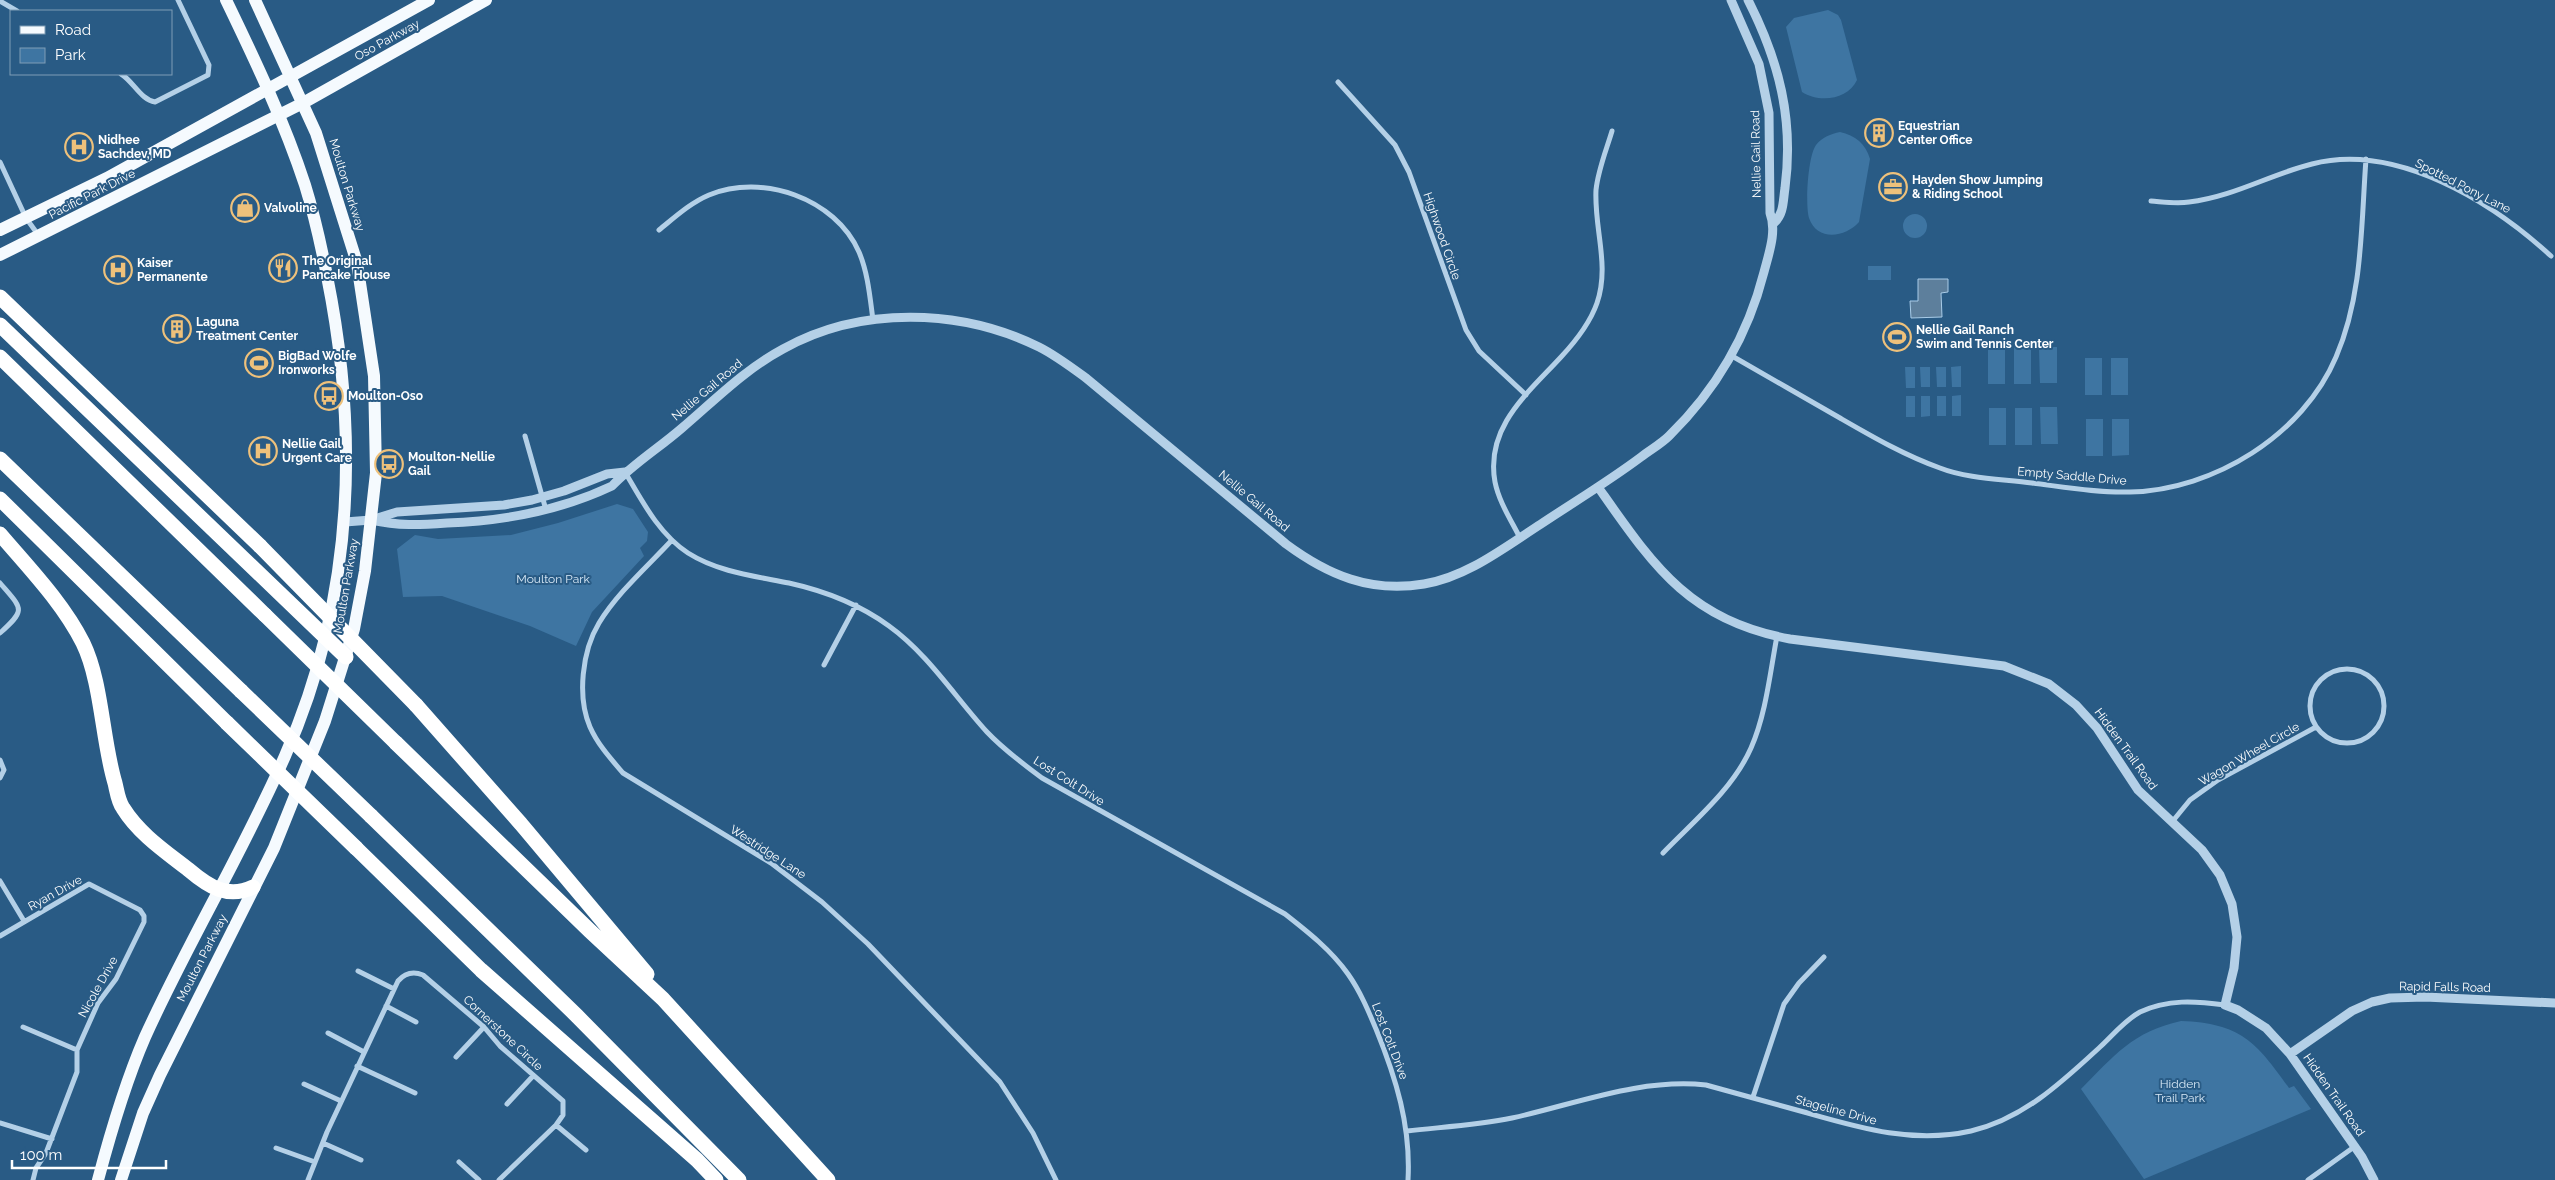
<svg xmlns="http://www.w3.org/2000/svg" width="2555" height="1180" viewBox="0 0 2555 1180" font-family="Raleway,sans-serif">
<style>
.green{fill:#3e75a2}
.water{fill:#5d7f9c;stroke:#a9cce8}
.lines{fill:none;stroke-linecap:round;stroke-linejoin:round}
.minor{stroke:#b4d0e7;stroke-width:5}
.tertiary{stroke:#b4d0e7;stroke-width:9}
.primary{stroke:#f5fafe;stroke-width:12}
.motorway{stroke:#fff;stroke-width:15}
.motorway-bridge{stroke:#fff;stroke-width:15}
.labels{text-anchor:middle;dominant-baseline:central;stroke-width:4;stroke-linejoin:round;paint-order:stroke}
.street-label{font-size:12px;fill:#fff;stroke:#295b85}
.poi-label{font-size:12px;font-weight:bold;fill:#fff;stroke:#295b85;text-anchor:start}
.park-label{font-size:12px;fill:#d7e8f6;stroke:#295b85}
</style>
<rect width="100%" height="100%" fill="#295b85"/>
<path class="green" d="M1828 10 1838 15 1841 20 1857 80C1848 100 1819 103 1802 92L1786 27 1794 18Z
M1840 132C1855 135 1866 144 1870 159L1859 222C1846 237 1817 242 1809 218 1805 204 1808 156 1816 145 1822 137 1831 134 1840 132Z
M1903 226a12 12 0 1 1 24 0a12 12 0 1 1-24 0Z
M1868 266H1891V280H1868Z
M1988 347H2005V384H1988Z
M2014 347H2031V384H2014Z
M2039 347H2057V383H2040Z
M2085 358H2102V395H2085Z
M2111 358H2128V395H2111Z
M1961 366V387H1952L1951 367Z
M1905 367H1915V388H1906Z
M1920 367H1930V387H1921Z
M1936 367H1946V387H1937Z
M1961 395V416H1952V396Z
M1906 396H1915V417H1906Z
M1921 396H1930V416L1921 417Z
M1937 396H1946V416H1937Z
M2040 407H2057L2058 444H2041Z
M1989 408H2006V445H1989Z
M2015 408H2032V445H2015Z
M2086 419H2103V456H2086Z
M2112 419H2129V455L2112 456Z
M617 504 633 509 648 532 647 541 640 548 644 556 592 612 576 646 530 626 442 596 403 597 397 549 415 535 438 539 511 535 558 523Z
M2181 1021C2241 1023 2257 1043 2289 1088L2294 1086 2311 1109 2144 1179 2081 1089C2115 1055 2132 1032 2181 1021Z"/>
<path class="water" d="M1918 279H1948V292L1941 293 1942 317 1911 318 1910 301H1918Z"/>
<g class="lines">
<path class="minor" d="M0 1 17 11
M121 74C133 81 141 100 155 102L208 75 209 65 178 0
M1338 82 1395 145 1409 172 1466 330 1479 351 1526 395
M0 162 26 218 39 236
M2151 201C2164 202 2177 204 2189 202 2233 197 2271 174 2312 164 2396 142 2492 202 2551 256
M659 230C674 218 690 203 709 195 762 173 835 198 859 252 868 273 870 298 873 320
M1732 356C1768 377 1804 397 1840 418 1873 437 1904 455 1940 468 1968 479 2003 479 2032 483 2064 487 2098 493 2130 492 2214 490 2303 435 2336 357 2363 295 2361 225 2366 159
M525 436 546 510
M625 472C642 501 659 534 688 553 718 572 754 576 789 583 825 591 859 604 889 626 928 654 955 697 987 732 1003 749 1023 764 1042 778L1285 914C1308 932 1331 950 1348 974 1360 991 1368 1010 1376 1029 1396 1078 1411 1126 1408 1180
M1520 538C1511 520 1499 502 1495 482 1485 427 1528 393 1561 357 1575 342 1590 323 1597 303 1610 265 1594 229 1596 190 1598 170 1606 151 1612 131
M672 540C648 566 618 592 599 623 582 651 577 697 590 727 598 745 611 759 623 773L771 863 822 902 868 944 1000 1082 1033 1133 1056 1180
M0 583C22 609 27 609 0 633
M824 665 856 605
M2310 706a37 37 0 1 1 74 0a37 37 0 1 1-74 0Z
M0 760 4 770 0 778
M2172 822 2190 800 2218 780 2316 727
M1663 853C1694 821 1733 789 1751 748 1766 714 1770 673 1777 636
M0 881 24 921
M0 936 89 884 140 910 144 916V922L116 979 98 1003 77 1050V1072L46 1153 36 1168 33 1180
M358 971 394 989
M386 1006 416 1022
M23 1027 77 1050
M328 1033 364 1052
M456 1057 484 1027
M357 1066 415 1093
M304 1084 341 1101
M1753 1097 1784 1004 1799 983 1824 957
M507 1104 533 1076
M0 1123 52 1139
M556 1125 586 1150
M1407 1131C1442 1127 1478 1125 1512 1118 1576 1104 1640 1078 1706 1085 1739 1094 1772 1103 1804 1112 1860 1128 1913 1144 1971 1131 2023 1119 2062 1082 2100 1047 2112 1036 2125 1020 2140 1012 2168 999 2195 1001 2225 1005
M323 1143 361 1160
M276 1148 315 1162
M459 1162 479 1180
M308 1180 327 1132 398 981C405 973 413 971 423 975L484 1027 500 1046 563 1101V1115L556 1125 499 1180
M2308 1180 2354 1147"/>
<path class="tertiary" d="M1748 0C1779 61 1794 119 1785 188 1783 201 1784 214 1774 223
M1598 487C1653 565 1688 620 1790 639L2004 666 2049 684 2076 705 2097 728 2138 790 2202 850 2220 875 2232 904 2237 937 2234 968 2225 1005 2238 1010 2266 1028 2290 1054 2362 1157 2374 1180
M371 520C399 526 419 525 447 523 505 521 559 511 612 486 633 464 659 448 682 428 715 400 744 370 783 349 860 306 960 308 1039 347 1055 355 1071 367 1086 378L1286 544C1328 575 1370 593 1424 584 1467 577 1505 547 1541 524 1574 502 1609 481 1641 457 1650 450 1661 444 1669 436 1715 391 1748 335 1764 272 1769 253 1777 231 1770 213L1769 113 1759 64 1731 0
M345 522 371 520 397 512 504 505 532 500 564 491 607 474 625 472
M2290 1054 2352 1011 2372 1002 2390 998 2425 997 2555 1003"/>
<path class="primary" d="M0 230 107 178 429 0
M0 255 303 103 486 0
M98 1180C111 1131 125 1083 145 1037 188 942 243 852 285 756 353 602 360 440 327 276 321 245 314 214 305 185 284 121 255 60 226 0
M121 1180 143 1113 160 1075 274 848 325 721 354 629 365 571 376 473 374 376 357 263 316 133 255 0"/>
<path class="motorway" d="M0 297 260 546
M0 325 346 657
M0 357 265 615
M0 459 241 691
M0 499 227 723
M0 534C29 568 63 603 83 643 102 682 102 740 115 783 117 791 118 801 123 808 139 834 166 852 189 870 209 887 228 899 253 887
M416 705 521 824 647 974
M396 743 590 931 663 999 828 1180
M371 816 577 1016 739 1180
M356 848 481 970 697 1160 716 1180"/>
<path class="motorway-bridge" d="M260 546 416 705
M265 615 396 743
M241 691 371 816
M227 723 356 848"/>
</g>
<defs>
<symbol id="building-ring" viewBox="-11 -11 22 22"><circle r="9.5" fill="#295b85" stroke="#eec17b" stroke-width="1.5"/><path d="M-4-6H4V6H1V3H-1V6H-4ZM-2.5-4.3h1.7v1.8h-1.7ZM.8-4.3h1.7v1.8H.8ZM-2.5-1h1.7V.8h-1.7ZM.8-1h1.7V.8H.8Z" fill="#eec17b"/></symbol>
<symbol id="hospital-ring" viewBox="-11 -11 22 22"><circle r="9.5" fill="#295b85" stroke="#eec17b" stroke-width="1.5"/><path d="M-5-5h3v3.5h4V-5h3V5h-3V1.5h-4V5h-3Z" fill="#eec17b"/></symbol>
<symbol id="office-ring" viewBox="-11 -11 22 22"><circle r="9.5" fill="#295b85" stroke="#eec17b" stroke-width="1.5"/><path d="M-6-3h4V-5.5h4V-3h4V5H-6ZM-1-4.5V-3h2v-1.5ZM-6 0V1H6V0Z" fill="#eec17b"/></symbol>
<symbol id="shop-ring" viewBox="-11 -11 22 22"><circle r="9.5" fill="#295b85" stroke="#eec17b" stroke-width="1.5"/><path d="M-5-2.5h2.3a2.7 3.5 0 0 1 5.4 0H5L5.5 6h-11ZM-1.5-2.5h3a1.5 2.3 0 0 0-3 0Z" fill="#eec17b"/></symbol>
<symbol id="restaurant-ring" viewBox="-11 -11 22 22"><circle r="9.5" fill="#295b85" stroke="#eec17b" stroke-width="1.5"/><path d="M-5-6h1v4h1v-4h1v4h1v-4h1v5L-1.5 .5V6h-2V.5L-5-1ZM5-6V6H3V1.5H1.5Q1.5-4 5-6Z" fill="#eec17b"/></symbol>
<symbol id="stadium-ring" viewBox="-11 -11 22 22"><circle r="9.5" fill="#295b85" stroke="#eec17b" stroke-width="1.5"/><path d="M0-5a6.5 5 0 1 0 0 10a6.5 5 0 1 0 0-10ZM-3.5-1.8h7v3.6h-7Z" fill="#eec17b"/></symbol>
<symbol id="bus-ring" viewBox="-11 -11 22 22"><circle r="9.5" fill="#295b85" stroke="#eec17b" stroke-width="1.5"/><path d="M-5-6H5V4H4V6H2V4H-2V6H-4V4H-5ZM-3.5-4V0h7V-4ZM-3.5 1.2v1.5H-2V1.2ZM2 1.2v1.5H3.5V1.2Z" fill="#eec17b"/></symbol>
</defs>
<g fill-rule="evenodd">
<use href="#building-ring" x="1863" y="117" width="32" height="32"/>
<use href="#hospital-ring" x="63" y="131" width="32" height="32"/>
<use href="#office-ring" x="1877" y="171" width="32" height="32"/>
<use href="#shop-ring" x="229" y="192" width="32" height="32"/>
<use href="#restaurant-ring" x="267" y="252" width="32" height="32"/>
<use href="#hospital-ring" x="102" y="254" width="32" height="32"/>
<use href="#building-ring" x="161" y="313" width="32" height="32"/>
<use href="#stadium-ring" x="1881" y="321" width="32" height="32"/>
<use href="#stadium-ring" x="243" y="347" width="32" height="32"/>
<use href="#bus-ring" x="313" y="380" width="32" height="32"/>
<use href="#hospital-ring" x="247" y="435" width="32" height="32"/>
<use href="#bus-ring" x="373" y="448" width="32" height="32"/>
</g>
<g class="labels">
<g class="street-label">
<text transform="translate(387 40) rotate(-29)">Oso Parkway</text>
<text transform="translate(1756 154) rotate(-91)">Nellie Gail Road</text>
<text transform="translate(347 185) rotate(73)">Moulton Parkway</text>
<text transform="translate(2463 186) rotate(27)">Spotted Pony Lane</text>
<text transform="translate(92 194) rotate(-27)">Pacific Park Drive</text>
<text transform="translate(1442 236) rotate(71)">Highwood Circle</text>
<text transform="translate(707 390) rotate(-40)">Nellie Gail Road</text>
<text transform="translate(2072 476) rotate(5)">Empty Saddle Drive</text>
<text transform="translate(1254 501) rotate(40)">Nellie Gail Road</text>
<text transform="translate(346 586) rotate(-80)">Moulton Parkway</text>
<text transform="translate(2126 749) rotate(54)">Hidden Trail Road</text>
<text transform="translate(2249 754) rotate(-30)">Wagon Wheel Circle</text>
<text transform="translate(1069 781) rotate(32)">Lost Colt Drive</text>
<text transform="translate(768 852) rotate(33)">Westridge Lane</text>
<text transform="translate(55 893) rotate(-29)">Ryan Drive</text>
<text transform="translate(202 958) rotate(-63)">Moulton Parkway</text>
<text transform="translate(98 987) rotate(-61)">Nicole Drive</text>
<text transform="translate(2445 987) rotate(1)">Rapid Falls Road</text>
<text transform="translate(503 1033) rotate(43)">Cornerstone Circle</text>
<text transform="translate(1390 1041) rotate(69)">Lost Colt Drive</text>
<text transform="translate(2334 1095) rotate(55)">Hidden Trail Road</text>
<text transform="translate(1836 1110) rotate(15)">Stageline Drive</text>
</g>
<g class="poi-label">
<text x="1898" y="126">Equestrian<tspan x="1898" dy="14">Center Office</tspan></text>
<text x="98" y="140">Nidhee<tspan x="98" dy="14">Sachdev, MD</tspan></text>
<text x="1912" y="180">Hayden Show Jumping<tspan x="1912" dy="14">&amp; Riding School</tspan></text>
<text x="264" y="208">Valvoline</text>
<text x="302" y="261">The Original<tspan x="302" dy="14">Pancake House</tspan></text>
<text x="137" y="263">Kaiser<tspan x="137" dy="14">Permanente</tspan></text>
<text x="196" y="322">Laguna<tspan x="196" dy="14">Treatment Center</tspan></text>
<text x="1916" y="330">Nellie Gail Ranch<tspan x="1916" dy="14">Swim and Tennis Center</tspan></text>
<text x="278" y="356">BigBad Wolfe<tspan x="278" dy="14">Ironworks</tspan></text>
<text x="348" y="396">Moulton-Oso</text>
<text x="282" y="444">Nellie Gail<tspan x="282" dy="14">Urgent Care</tspan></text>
<text x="408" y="457">Moulton-Nellie<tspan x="408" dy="14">Gail</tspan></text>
</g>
<g class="park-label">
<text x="553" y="579">Moulton Park</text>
<text x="2180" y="1084">Hidden<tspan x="2180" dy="14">Trail Park</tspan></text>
</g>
</g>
<rect x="10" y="10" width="162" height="65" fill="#295b85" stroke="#7f9db6"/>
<rect x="20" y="26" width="25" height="8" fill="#f5fafe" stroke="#7f9db6"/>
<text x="55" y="35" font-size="15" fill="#ffffff">Road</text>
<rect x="20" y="48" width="25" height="15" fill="#3e75a2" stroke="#7f9db6"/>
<text x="55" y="60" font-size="15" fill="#ffffff">Park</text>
<path d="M12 1160v8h154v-8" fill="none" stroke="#ffffff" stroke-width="2.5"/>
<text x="20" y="1160" font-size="15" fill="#ffffff" stroke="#295b85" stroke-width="4" paint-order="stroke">100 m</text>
</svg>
